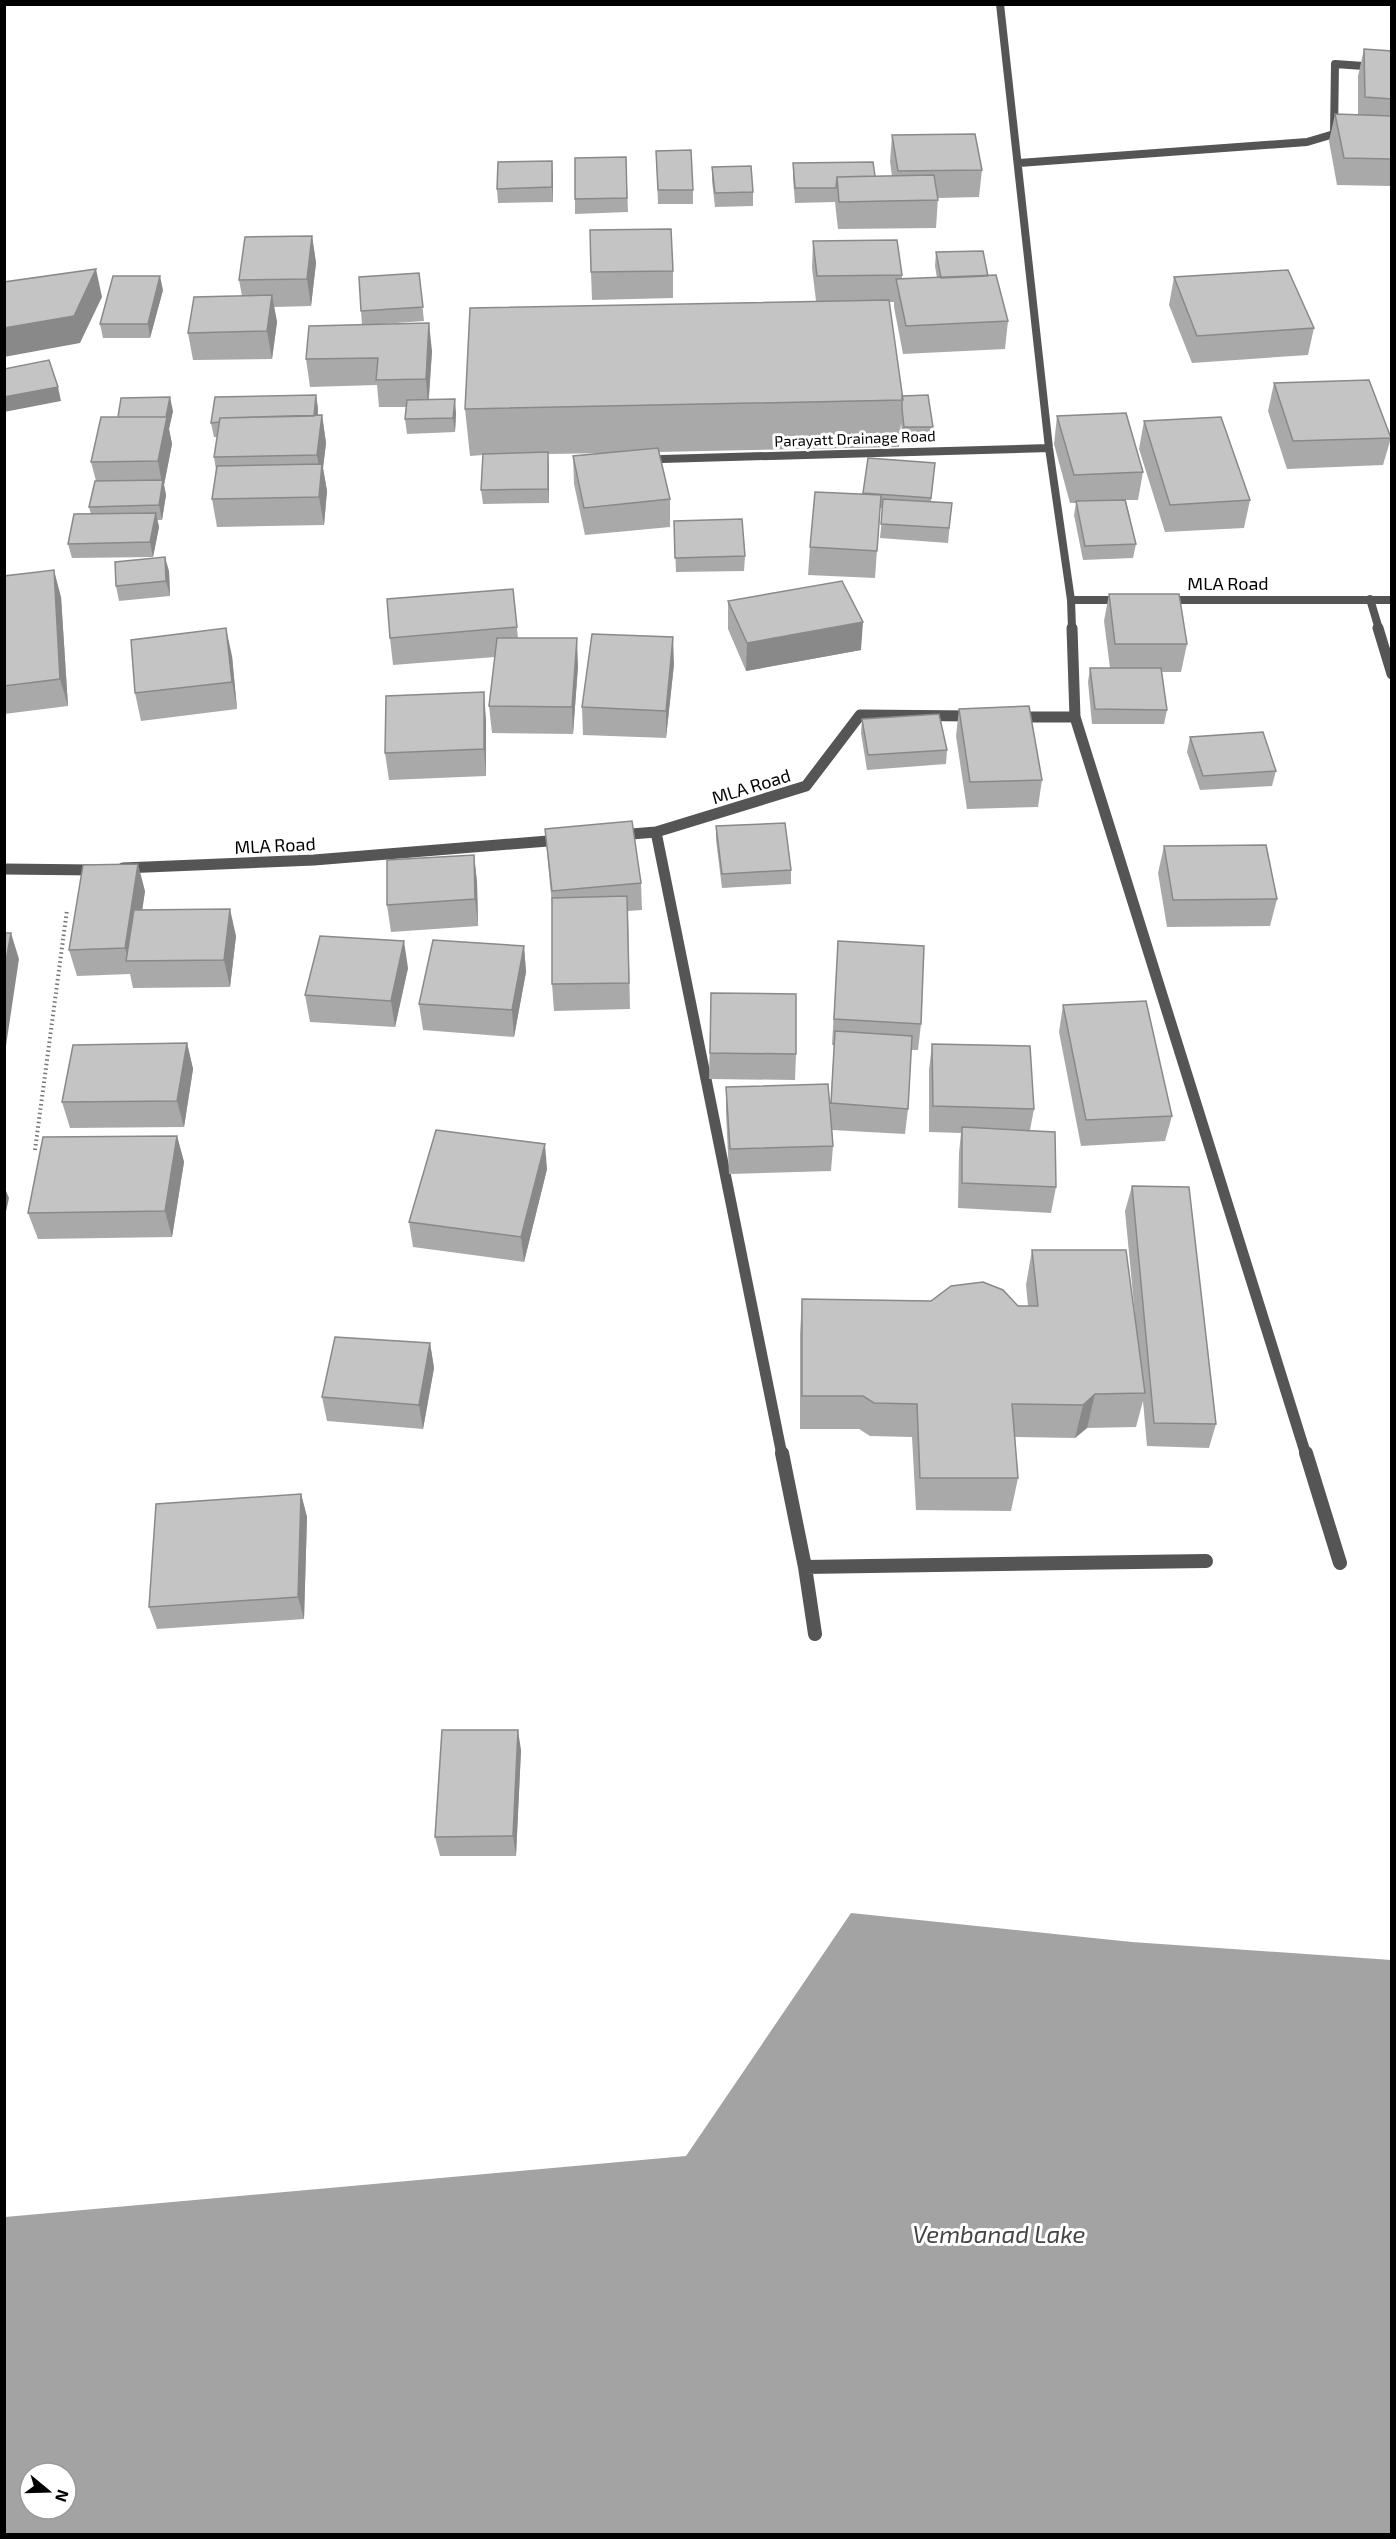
<svg xmlns="http://www.w3.org/2000/svg" width="1396" height="2539" viewBox="0 0 1396 2539" font-family="'Exo 2',sans-serif">
<style>
.water{fill:#a3a3a3;fill-rule:evenodd}
.lines{fill:none;stroke-linecap:round;stroke-linejoin:round}
.path{stroke:#777;stroke-width:4;stroke-dasharray:1.5 3;stroke-linecap:butt}
.street-far2{stroke:#555;stroke-width:8}
.street-far1{stroke:#555;stroke-width:11}
.street{stroke:#555;stroke-width:14}
.wall{fill:#a9a9a9}
.shaded-wall{fill:#898989}
.building{fill:#c4c4c4;stroke:#898989;stroke-width:1.5}
.labels{text-anchor:middle;dominant-baseline:central;stroke-width:6;stroke-linejoin:round;paint-order:stroke}
.far-street-label{font-size:15px;fill:#000;stroke:#fff}
.street-label{font-size:18px;fill:#000;stroke:#fff}
.near-water-label{font-size:24px;font-style:italic;fill:#444;stroke:#fff}
</style>
<rect width="100%" height="100%" fill="#fff"/>
<path class="water" d="M851 1913 1132 1942 1391 1960V2534H5V2217L686 2156ZM30 2473H66V2509H30Z"/>
<g class="lines">
<path class="path" d="M35 1150 67 910"/>
<path class="street-far2" d="M1000 4 1049 448 1071 600 1072 629
M1019 163 1307 142 1334 134 1335 64 1392 68
M662 459 1049 448
M1370 599 1379 629
M1071 600H1123
M1165 600H1392"/>
<path class="street-far1" d="M1378 628 1392 674
M1015 717H1075L1072 628
M1075 717 1306 1455
M656 832 782 1455
M619 835 656 832 806 786 860 715 974 716
M123 868 314 860 560 840
M4 869 96 870"/>
<path class="street" d="M782 1453 805 1567 815 1634
M1306 1453 1340 1563
M805 1567 1206 1561"/>
</g>
<path class="wall" d="M1364 49 1392 51V186L1337 185 1329 141 1335 114H1358V76Z
M892 135 982 170 979 197 938 198 936 228 838 229 835 202 795 203 793 178V163L875 176H892L890 162Z
M656 151 693 190V204H658Z
M626 157 628 212 575 214V199Z
M712 167 753 192V206L715 207 712 181Z
M553 175V202L498 203 497 189Z
M312 236 316 263 311 306 274 307 277 322 272 359 193 360 188 333 242 296 239 280Z
M813 241 902 275V279L937 278 935 266 936 252 988 276 1008 321 1005 349 903 354 894 307V302H889L902 396 933 427 932 441H903L901 423 899 447 658 452 670 499V527L585 535 574 484 573 456 610 453 548 454 549 503 483 504 481 490 483 455 470 456 465 409 816 301 812 268Z
M673 271V298L592 300 591 272Z
M419 273 424 321 367 325 432 351 429 399 456 413 455 432 407 434 405 419 406 407H379L377 385 310 387 306 359 362 325 361 311Z
M1174 277 1314 328 1308 355 1192 363 1169 305Z
M163 290 150 338H103L100 324Z
M1274 383 1391 438 1383 465 1287 469 1268 411Z
M316 395 318 409V415H322L326 443 323 468 327 491 324 525 217 527 212 499 216 470 214 457 217 437H214L211 423Z
M173 411 169 429 172 444 164 485 166 495 162 520H157L159 527 153 557 72 558 68 544 91 514 89 507 96 481 91 462 118 417Z
M1057 416 1143 472 1138 500H1126L1136 544 1133 558 1083 560 1074 515 1076 503H1070L1054 444Z
M1144 421 1250 500 1244 528 1165 532 1139 449Z
M868 458 935 463 931 502 952 503 948 543 880 538 883 508H880L875 578 808 575 810 547 863 494Z
M674 521 745 556 744 571 676 572Z
M169 571 170 596 119 601 116 586Z
M4 576 61 597 68 706 4 714Z
M513 589 518 638 578 666 573 734 492 733 489 706 495 657 393 665 390 638Z
M1109 594 1187 644 1181 672H1162L1167 710 1164 724H1092L1088 682 1090 668H1110L1104 621Z
M728 601 861 650 746 671 728 629Z
M232 656 237 709 141 721 135 693Z
M674 664 666 738 583 735 582 707Z
M959 709 1042 780 1038 807 967 809 956 736Z
M862 719 947 750 946 764 867 770 861 733Z
M486 720V776L389 780 385 753Z
M1190 737 1276 771 1272 786 1200 790 1187 752Z
M716 826 791 870V884L722 888 716 840Z
M545 829 641 883 642 910 628 911 630 1009 554 1011 552 984V906Z
M1164 846 1277 899 1270 926 1167 927 1158 873Z
M474 855 477 882 478 926 391 932 387 905Z
M145 891 142 910 236 936 230 987 133 988 130 974 77 976 69 950Z
M838 941 921 1024 918 1050H911L908 1109 905 1134 832 1130 833 1146 831 1171 729 1174 726 1113V1087L830 1113 834 1045H832Z
M524 946 526 972 514 1037 423 1030 419 1004Z
M408 968 395 1027 310 1022 305 995Z
M711 993 796 1054 795 1080 709 1079Z
M1063 1005 1172 1116 1165 1141 1081 1146 1059 1032Z
M187 1043 193 1069 184 1127 70 1128 62 1102Z
M932 1044 1034 1109 1030 1130 1056 1187 1051 1213 958 1208 959 1153 961 1133 929 1132V1070Z
M177 1136 184 1162 172 1237 38 1239 28 1213Z
M547 1169 524 1262 413 1247 409 1222Z
M1132 1186 1216 1424 1209 1448 1147 1446 1143 1401 1136 1427 1087 1428 1075 1438 1015 1437 1018 1478 1011 1511 916 1510 912 1437 870 1436 859 1429H800V1334L802 1299 1028 1306 1026 1285 1032 1250 1136 1326 1125 1211Z
M430 1343 434 1368 423 1429 327 1421 322 1397Z
M301 1494 307 1517 304 1619 157 1629 149 1607Z
M521 1750 516 1856H440L435 1837Z"/>
<path class="shaded-wall" d="M552 161 553 175V202L552 187Z
M312 236 316 263 311 306 307 279Z
M96 269 102 297 80 343 4 357V328Z
M160 276 163 290 150 338 148 324Z
M272 295 277 322 272 359 267 331Z
M429 323 432 351 428 406 426 379Z
M58 387 61 401 4 412V397Z
M316 395 318 409 316 435 314 421Z
M170 397 173 411 169 429 172 444 164 485 166 495 162 520 159 505 162 484 158 461Z
M455 399 456 413 455 432 453 418Z
M322 415 326 443 323 468 327 491 324 525 319 497 321 480 317 455Z
M548 452 549 467V503L548 489Z
M156 513 159 527 153 557 150 542Z
M165 557 169 571 170 596 166 581Z
M54 570 61 597 68 706 60 679Z
M863 622 861 650 746 671 747 643Z
M226 628 232 656 237 709 232 682Z
M673 637 674 664 666 738V711Z
M577 638 578 666 573 734 572 707Z
M484 692 486 720V776L484 749Z
M474 855 477 882 478 926 475 899Z
M138 864 145 891 135 961H129L125 948Z
M230 909 236 936 230 987 224 960Z
M11 933 19 959 4 1059V972Z
M404 941 408 968 395 1027 391 1001Z
M524 946 526 972 514 1037 512 1010Z
M187 1043 193 1069 184 1127 177 1101Z
M177 1136 184 1162 172 1237 165 1211Z
M545 1144 547 1169 524 1262 521 1237Z
M4 1186 9 1198 4 1221Z
M430 1343 434 1368 423 1429 419 1405Z
M1095 1394 1087 1428 1075 1438 1083 1405Z
M301 1494 307 1517 304 1619 298 1597Z
M518 1730 521 1750 516 1856 513 1836Z"/>
<path class="building" d="M1364 49 1392 51V99L1365 97Z
M1335 114 1392 116V159L1344 158Z
M975 134 982 170 898 171 892 135Z
M691 150 693 190H658L656 151Z
M626 157 627 198 575 199V158Z
M552 161V187L497 189 498 162Z
M873 162 875 176 837 177 836 188H795L793 163Z
M751 166 753 192 715 193 712 167Z
M934 175 938 200 839 202 837 177Z
M671 229 673 271 591 272 590 230Z
M312 236 307 279 239 280 245 237Z
M897 240 902 275 817 276 813 241Z
M983 251 988 276 941 278 936 252Z
M96 269 74 316 4 328V282Z
M1288 270 1314 328 1197 336 1174 277Z
M419 273 423 307 361 311 359 277Z
M996 275 1008 321 906 326 896 279Z
M113 276H160L148 324H100Z
M272 295 267 331 188 333 194 297Z
M889 300 903 400 465 409 470 308Z
M429 323 426 379 376 380 378 358 306 359 309 326Z
M49 360 58 387 4 397V369Z
M1369 380 1391 438 1293 441 1274 383Z
M316 395 314 416 220 418 219 422 211 423 215 397Z
M928 395 933 427H904L902 409V396Z
M170 397 166 417H118L121 398Z
M455 399 453 418 405 419 407 400Z
M1126 413 1143 472 1074 475 1057 416Z
M322 415 317 455 214 457 220 418Z
M101 417H167L158 461 91 462Z
M1221 417 1250 500 1170 505 1144 421Z
M658 448 670 499 584 508 573 456Z
M548 452V489L481 490 483 454Z
M868 458 935 463 931 498 863 493Z
M322 464 319 497 212 499 217 466Z
M163 480 159 505 89 507 95 481Z
M815 492 881 495 877 551 810 547Z
M883 499 952 503 949 528 881 524Z
M1125 500 1136 544 1085 546 1076 501Z
M156 513 150 542 68 544 74 514Z
M742 519 745 556 675 558 674 521Z
M165 557 166 581 116 586 115 562Z
M54 570 60 679 4 686V576Z
M842 581 863 622 747 643 728 601Z
M513 589 517 627 390 638 387 599Z
M1109 594H1179L1187 644H1115Z
M226 628 232 682 135 693 131 640Z
M592 634 673 637 666 711 582 707Z
M497 638H577L572 707 489 706Z
M1090 668H1161L1167 710 1095 709Z
M484 692V749L385 753 386 696Z
M1029 706 1042 780 970 782 959 709Z
M939 714 947 750 868 755 862 719Z
M1263 732 1276 771 1203 776 1190 737Z
M632 821 641 883 552 891 545 829Z
M785 823 791 870 722 874 716 826Z
M1266 845 1277 899 1173 900 1164 846Z
M474 855 475 899 387 905V860Z
M138 864 125 948 69 950 83 865Z
M627 896 629 983 552 984V898Z
M230 909 224 960 126 961 134 910Z
M4 933H11L4 972Z
M320 936 404 941 391 1001 305 995Z
M433 940 524 946 512 1010 419 1004Z
M838 941 924 946 921 1024 834 1019Z
M711 993 796 994V1054L710 1053Z
M1146 1001 1172 1116 1086 1120 1063 1005Z
M835 1031 912 1036 908 1109 831 1103Z
M187 1043 177 1101 62 1102 73 1045Z
M932 1044 1030 1046 1034 1109 933 1106Z
M828 1084 833 1146 730 1149 726 1087Z
M962 1127 1055 1132 1056 1187 962 1183Z
M436 1130 545 1144 521 1237 409 1222Z
M177 1136 165 1211 28 1213 43 1137Z
M1132 1186 1189 1187 1216 1424 1154 1423Z
M1032 1250H1126L1145 1393 1095 1394 1083 1405 1012 1404 1018 1478H920L917 1404 874 1403 863 1396H802V1299L931 1301 951 1286 983 1282 1003 1290 1018 1306H1038Z
M335 1337 430 1343 419 1405 322 1397Z
M301 1494 298 1597 149 1607 156 1504Z
M442 1730H518L513 1836 435 1837Z"/>
<g class="labels">
<g class="far-street-label">
<text transform="translate(855 438) rotate(-2)">Parayatt Drainage Road</text>
</g>
<g class="street-label">
<text x="1228" y="583">MLA Road</text>
<text transform="translate(751 786) rotate(-17)">MLA Road</text>
<text transform="translate(275 845) rotate(-3)">MLA Road</text>
</g>
<g class="near-water-label">
<text x="999" y="2233">Vembanad Lake</text>
</g>
</g>
<rect width="1396" height="2539" fill="none" stroke="#000000" stroke-width="12"/>
<g transform="translate(48 2491) rotate(109)"><circle r="28" fill="#ffffff" stroke="#999999" stroke-width="1.5"/>
<path d="M0-4.5L10 22L0 15L-10 22Z" fill="#000000"/>
<text y="-9" font-size="16" font-weight="bold" text-anchor="middle" fill="#000000">N</text>
</g>
</svg>
